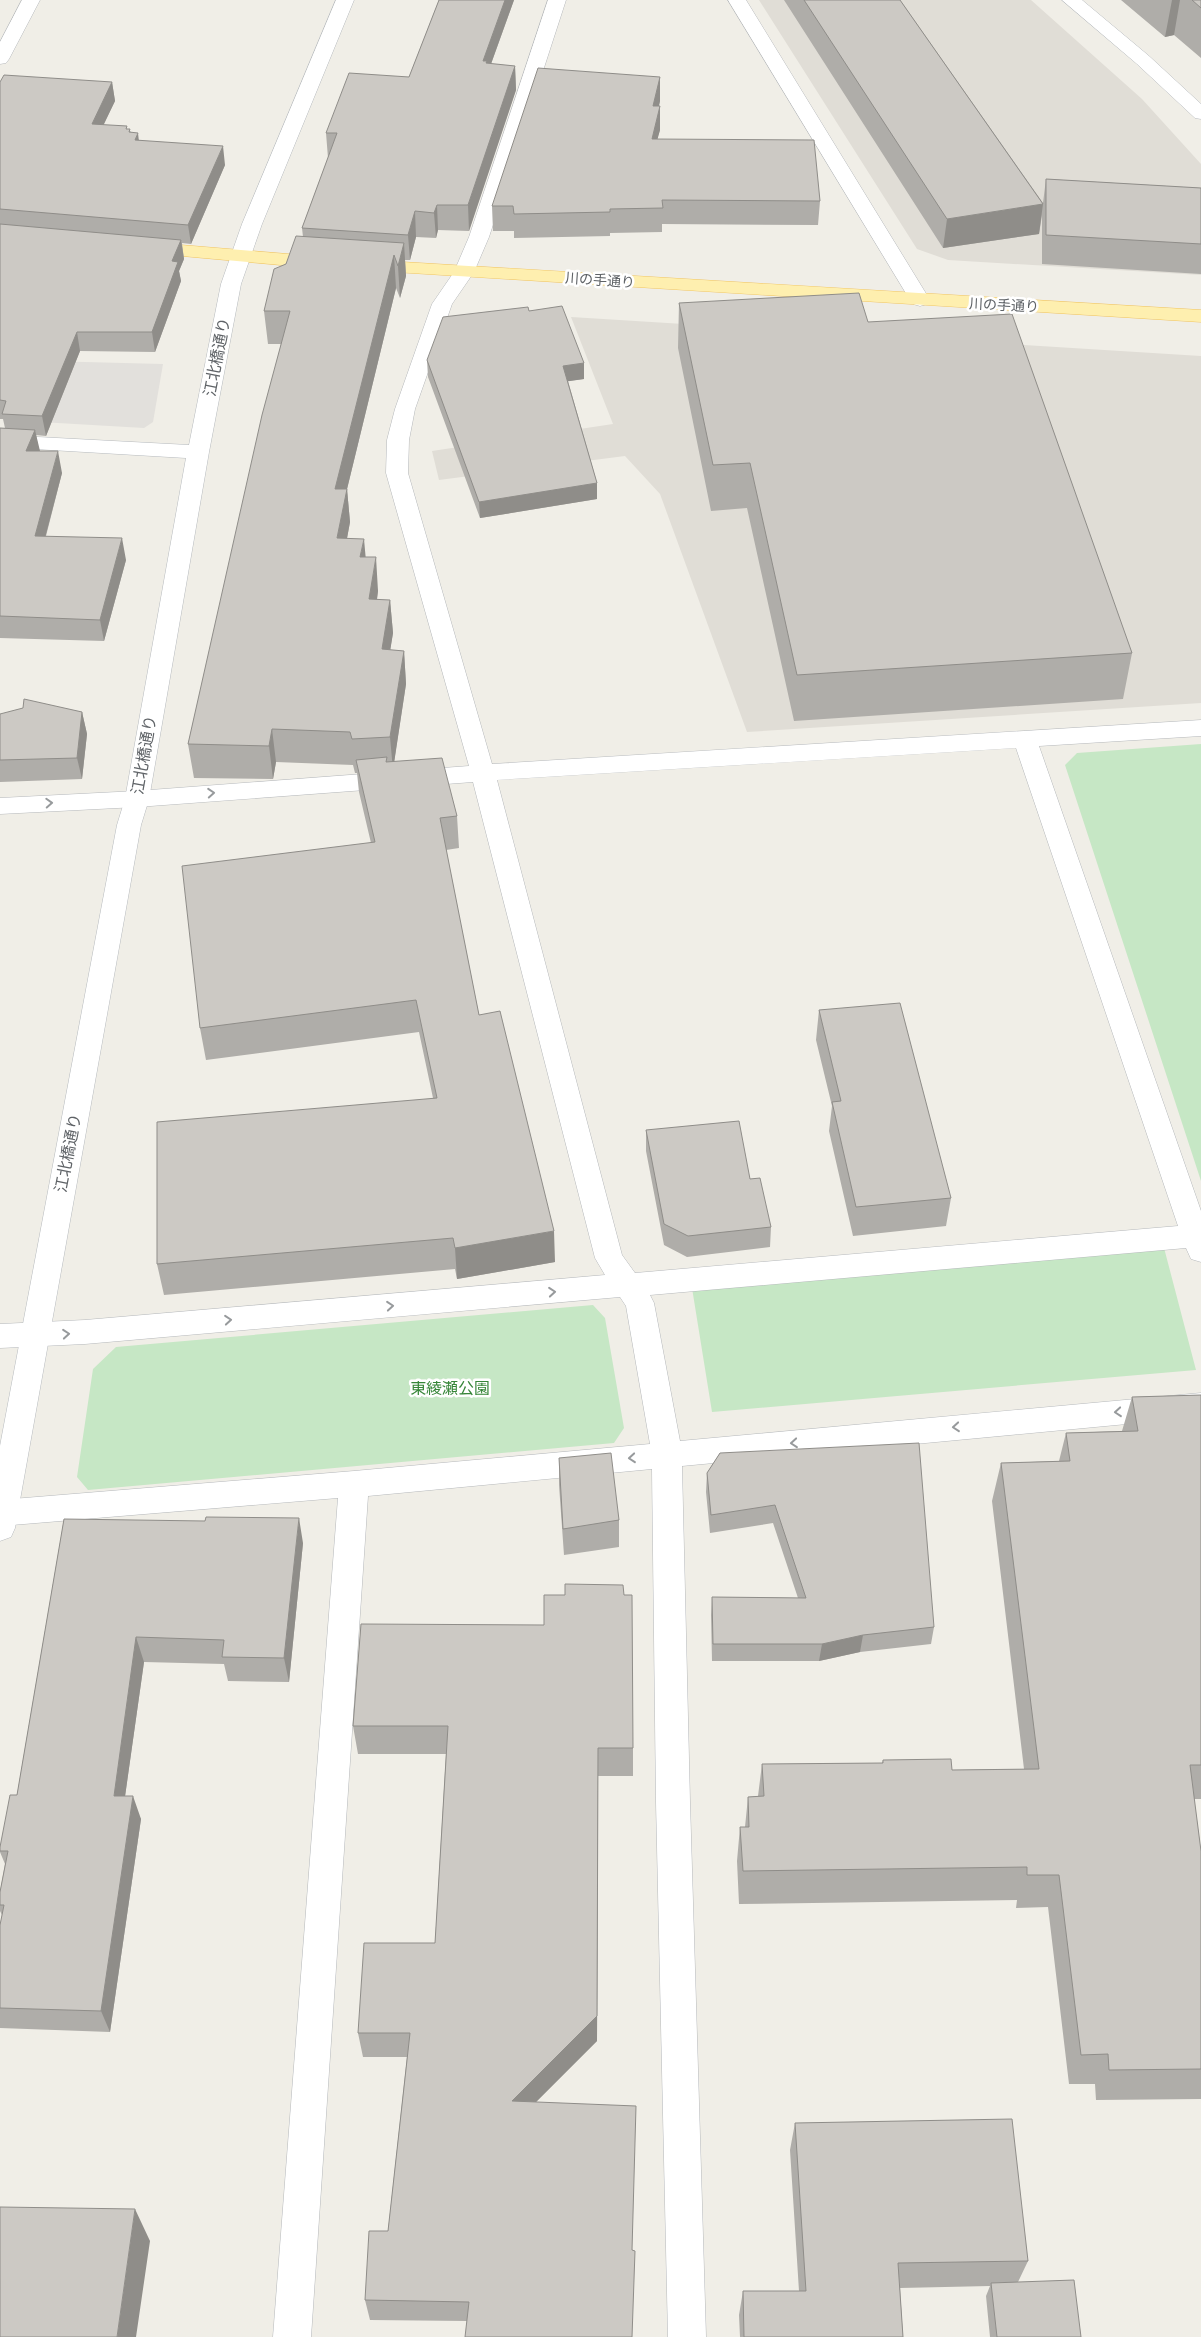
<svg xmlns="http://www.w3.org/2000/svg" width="1201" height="2337" viewBox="0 0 1201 2337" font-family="'Public Sans','Noto Sans JP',sans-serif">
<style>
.industrial{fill:#e2e0dc}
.education{fill:#e0ddd6}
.green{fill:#c6e7c5}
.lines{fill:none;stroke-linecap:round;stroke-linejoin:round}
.street-casing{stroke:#b5b8bb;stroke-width:1}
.secondary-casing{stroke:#b6babe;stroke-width:1}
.primary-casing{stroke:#f0c461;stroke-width:1}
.street{fill:#fff;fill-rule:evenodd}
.secondary{fill:#fff;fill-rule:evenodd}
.primary{fill:#feefaf;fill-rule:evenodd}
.wall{fill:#afada9}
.shaded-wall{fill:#8f8d89}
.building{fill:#ccc9c4;stroke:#8f8d89}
.oneway{stroke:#979a9c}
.labels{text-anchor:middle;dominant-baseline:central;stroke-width:5;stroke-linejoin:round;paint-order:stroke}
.far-street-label{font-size:14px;fill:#5f6367;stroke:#fff}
.street-label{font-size:16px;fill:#5f6367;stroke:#fff}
.park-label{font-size:16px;fill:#378639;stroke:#fff}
</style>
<rect width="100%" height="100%" fill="#f0eee7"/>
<path class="industrial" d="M46 361 163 364 153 422 144 428 23 421Z"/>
<path class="education" d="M759 0H1031L1142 99 1201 164V275L948 260 917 249Z
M571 317 1201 356V703L747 732 660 494 625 456 439 480 432 451 613 424Z"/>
<path class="green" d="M1201 744V1181L1065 765 1077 753Z
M1163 1244 1196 1370 712 1412 692 1288Z
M593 1305 605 1318 624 1428 614 1443 88 1490 77 1477 93 1369 116 1347Z"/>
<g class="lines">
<defs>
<path id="street" d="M22 0H40L9 59 6 63 0 64V42Z
M548 0H566L489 237 474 272 452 304 415 409 409 440 408 473 492 764 1201 720V736L1039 746 1201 1211V1262L1191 1259 1186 1248 650 1295 654 1303 680 1441 1201 1393V1417L682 1466 690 1802 706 2337H668L656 1802 652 1469 368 1496 311 2337H273L338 1498 0 1526V1500L354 1471 650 1444 626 1306 620 1297 85 1344 0 1348V1324L85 1320 605 1275 595 1258 473 782 137 807 0 814V798L137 791 469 766 386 473 387 440 395 409 432 304 454 272 469 237ZM1016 748 1178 1226 635 1273 622 1255 497 780Z
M728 0H746L930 300 927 304 920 306 913 304 910 300Z"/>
<path id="secondary" d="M336 0H354L262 224 241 284 209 452 149 799 141 825 15 1528 11 1537 0 1541V1446L117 825 125 799 186 458 0 447V435L189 445 221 284 242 224Z
M1062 0H1082L1149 56 1201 104V119L1195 118 1137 64Z"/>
<path id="primary" d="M145 242 324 257 331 259 334 263 331 267 324 269 138 252 135 248 138 244Z
M369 260 1201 310V322L362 270 359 266 362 262Z"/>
</defs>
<use href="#street" class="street-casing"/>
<use href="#secondary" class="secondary-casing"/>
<use href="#primary" class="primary-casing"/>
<use href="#street" class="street"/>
<use href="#secondary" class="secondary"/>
<use href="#primary" class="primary"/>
</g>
<path class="wall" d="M439 0H514L491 64 515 66 516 90 469 231 438 230 436 238 416 237 410 260H405L406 276 400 298 396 288 347 489 350 522 347 538 365 557 378 591 377 600H390L393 633 390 650 404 651 406 684 394 762 457 816 459 848 446 850 479 1015 555 1262 457 1279 455 1269 164 1295 157 1264 433 1098 419 1032 206 1060 200 1028 371 843 359 792 357 773H355L353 765 276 762 273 779 194 778 188 744 281 344H268L264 311 286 264 303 237 302 228 328 158 326 133 409 77Z
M784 0H900L1043 203 1046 179 1201 188V274L1042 264V215L1039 234 943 248Z
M1121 0H1201V58L1174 35 1165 37Z
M660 77V101L659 106H660V130L657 139 820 201 818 225 662 224V232L610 233V236L514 238V231H493L492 206Z
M0 82H112L115 101 103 125 128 129 139 140 225 165 191 244 182 243 184 259 179 271 181 281 155 352 80 351 46 436 36 435 39 451 62 473 46 536 126 560 104 641 0 638V428H5L3 419H0Z
M679 303 868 322 1132 653 1123 699 794 721 747 508 711 511 678 348Z
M529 311 584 363V379L568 381 597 483V499L480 518 428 377 427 360Z
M82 712 87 734 82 779 0 782V714Z
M819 1010 951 1198 946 1226 853 1236 829 1131 832 1106 816 1040Z
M646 1130 750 1179 771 1227 770 1247 687 1257 664 1245 646 1151Z
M1201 1395V1799H1194L1201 1851V2099L1096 2100 1095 2084H1069L1048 1907 1016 1908 1017 1900 739 1904 737 1861 740 1827H745L748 1797 758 1796 762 1764 882 1763 883 1760 952 1770 1024 1769 992 1501 1001 1463 1059 1461 1066 1433 1122 1431 1132 1397Z
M720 1453 934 1627 931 1644 860 1652 819 1661H712L711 1615 712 1597 798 1598 773 1523 710 1533 706 1492 707 1473Z
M559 1458 619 1520V1547L564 1555 559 1485Z
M64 1519 303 1543 289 1682 228 1681 224 1664 144 1662 125 1796 141 1819 110 2032 0 2028V1925L2 1915 0 1911V1892L5 1864 0 1852V1847L17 1795Z
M361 1624 633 1748V1776H598L597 2041 536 2102 467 2321 370 2320 365 2300 388 2231 407 2057H363L358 2033 435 1943 446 1754H358L353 1726Z
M795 2123 1028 2261 1018 2282 1081 2337H990L986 2296 990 2286 900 2288 903 2337H740L739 2315 743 2291H799L790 2150Z"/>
<path class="shaded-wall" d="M505 0H514L487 75 483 61Z
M1172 0H1180L1174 35 1165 37Z
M515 66 516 90 469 231 468 205Z
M660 77V101L653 130V106Z
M112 82 115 101 95 143 92 124Z
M660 106V130L651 163 652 139Z
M138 133 140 151 135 140Z
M223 146 225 165 191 244 188 225Z
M1043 204 1039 234 943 248 947 219Z
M437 205 438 230 436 238 434 213Z
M415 211 416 237 410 260 408 235Z
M181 240 184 259 179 271 181 281 155 352 152 332 172 261Z
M404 243 406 276 400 298 398 266Z
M394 255 396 288 339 522 335 489Z
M77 332 80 351 46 436 42 416Z
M584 363V379L563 382V366Z
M35 430 40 451H26Z
M58 451 62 473 40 557 35 536Z
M597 483V499L480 518 479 502Z
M347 489 350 522 341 571 337 538Z
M122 538 126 560 104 641 100 620Z
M364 539 367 572 360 557Z
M376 557 378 591 372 633 369 599Z
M390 600 393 633 385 683 382 649Z
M404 651 406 684 393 770 390 737Z
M82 712 87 734 82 779 77 758Z
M272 729 276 762 273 779 269 746Z
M554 1231 555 1262 457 1279 455 1248Z
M299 1518 303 1543 289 1682 284 1658Z
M863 1635 860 1652 819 1661 822 1644Z
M136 1637 144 1662 122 1818 114 1796Z
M598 1776 597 2041 514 2124 512 2101Z
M133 1796 141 1819 110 2032 101 2011Z
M135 2209 150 2241 136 2337H117Z"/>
<path class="building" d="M439 0H505L483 61H487L486 63 515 66 468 205H437L434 213 415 211 408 235 302 228 337 133H326L349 73 409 77Z
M804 0H900L1043 204 947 219Z
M1192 0H1201V8Z
M538 68 660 77 653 106H660L652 139 814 140 820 201 662 200 663 208 610 209V212L514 214 513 206H492Z
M4 75 112 82 92 124 127 126 126 129H130L129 132 138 133 135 140 223 146 188 225 0 209V82Z
M1046 179 1201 188V244L1046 235Z
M0 224 181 240 172 261 178 262 152 332H77L42 416 2 414 6 401 0 400Z
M296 236 404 243 398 266 394 255 335 489H347L337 538 364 539 360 557H376L369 599 390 600 382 649 404 651 390 737 352 739 350 732 272 729 269 746 188 744 262 415 290 311H264L274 269 286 264Z
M859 293 868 322 1012 314 1132 653 797 675 750 463 713 465 679 303Z
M562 306 584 363 563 366 597 483 479 502 427 360 443 317 528 307 529 311Z
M0 428 35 430 26 451H58L35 536 122 538 100 620 0 616Z
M24 699 82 712 77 758 0 760V714L23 708Z
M387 757 386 762 442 758 457 816 440 818 479 1015 500 1011 554 1231 455 1248 453 1238 157 1264V1122L437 1098 416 1000 200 1028 182 866 375 842 356 760Z
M900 1003 951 1198 856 1207 832 1102 841 1101 819 1010Z
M739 1121 750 1179 760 1178 771 1227 688 1236 664 1224 646 1130Z
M1201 1395V1765H1190L1201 1851V2069L1109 2070 1108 2054 1081 2055 1059 1875H1027V1867L743 1871 740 1827H749L748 1797 764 1796 762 1764 883 1763V1760L951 1759 952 1770 1039 1769 1001 1463 1070 1461 1066 1433 1138 1431 1132 1397Z
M919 1443 934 1627 863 1635 822 1644H713L712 1597 806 1598 775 1505 711 1515 707 1473 720 1453Z
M611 1453 619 1520 563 1529 559 1458Z
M206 1517 299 1518 284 1658 222 1657 224 1640 136 1637 114 1796H133L101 2011 0 2008V1925L4 1905H0V1892L8 1851H0V1847L10 1795H17L64 1519 205 1521Z
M565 1584 623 1585 624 1595H632L633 1748H598L597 2016 512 2101 636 2106 632 2250 635 2251 632 2337H465L469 2302 365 2300 369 2231H388L410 2033H358L364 1943H435L448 1726H353L361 1624 544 1625V1595H565Z
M1012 2119 1028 2261 898 2263 903 2337H744L743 2291H806L795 2123Z
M0 2207 135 2209 117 2337H0Z
M1074 2280 1081 2337H997L991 2283Z"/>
<defs><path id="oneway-chevron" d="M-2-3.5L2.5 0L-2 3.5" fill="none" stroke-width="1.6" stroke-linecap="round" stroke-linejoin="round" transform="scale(1.25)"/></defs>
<g class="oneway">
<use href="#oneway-chevron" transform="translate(211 793) rotate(-4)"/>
<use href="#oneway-chevron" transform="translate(49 803) rotate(-3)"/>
<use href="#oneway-chevron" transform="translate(552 1292) rotate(-5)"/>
<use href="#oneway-chevron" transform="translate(390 1306) rotate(-5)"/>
<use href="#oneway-chevron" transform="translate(228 1320) rotate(-5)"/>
<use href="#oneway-chevron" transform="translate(66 1334) rotate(-5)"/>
<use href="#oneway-chevron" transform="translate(1118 1412) rotate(175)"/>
<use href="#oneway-chevron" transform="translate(956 1427) rotate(175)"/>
<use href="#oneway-chevron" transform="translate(794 1443) rotate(175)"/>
<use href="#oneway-chevron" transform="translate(632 1458) rotate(175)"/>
</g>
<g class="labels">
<g class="far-street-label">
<text transform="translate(600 280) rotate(4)">川の手通り</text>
<text transform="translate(1004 305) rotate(3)">川の手通り</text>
</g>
<g class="street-label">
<text transform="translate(217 357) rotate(-79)">江北橋通り</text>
<text transform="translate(144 755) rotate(-80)">江北橋通り</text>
<text transform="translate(68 1153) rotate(-79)">江北橋通り</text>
</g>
<g class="park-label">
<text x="450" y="1388">東綾瀬公園</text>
</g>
</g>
</svg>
